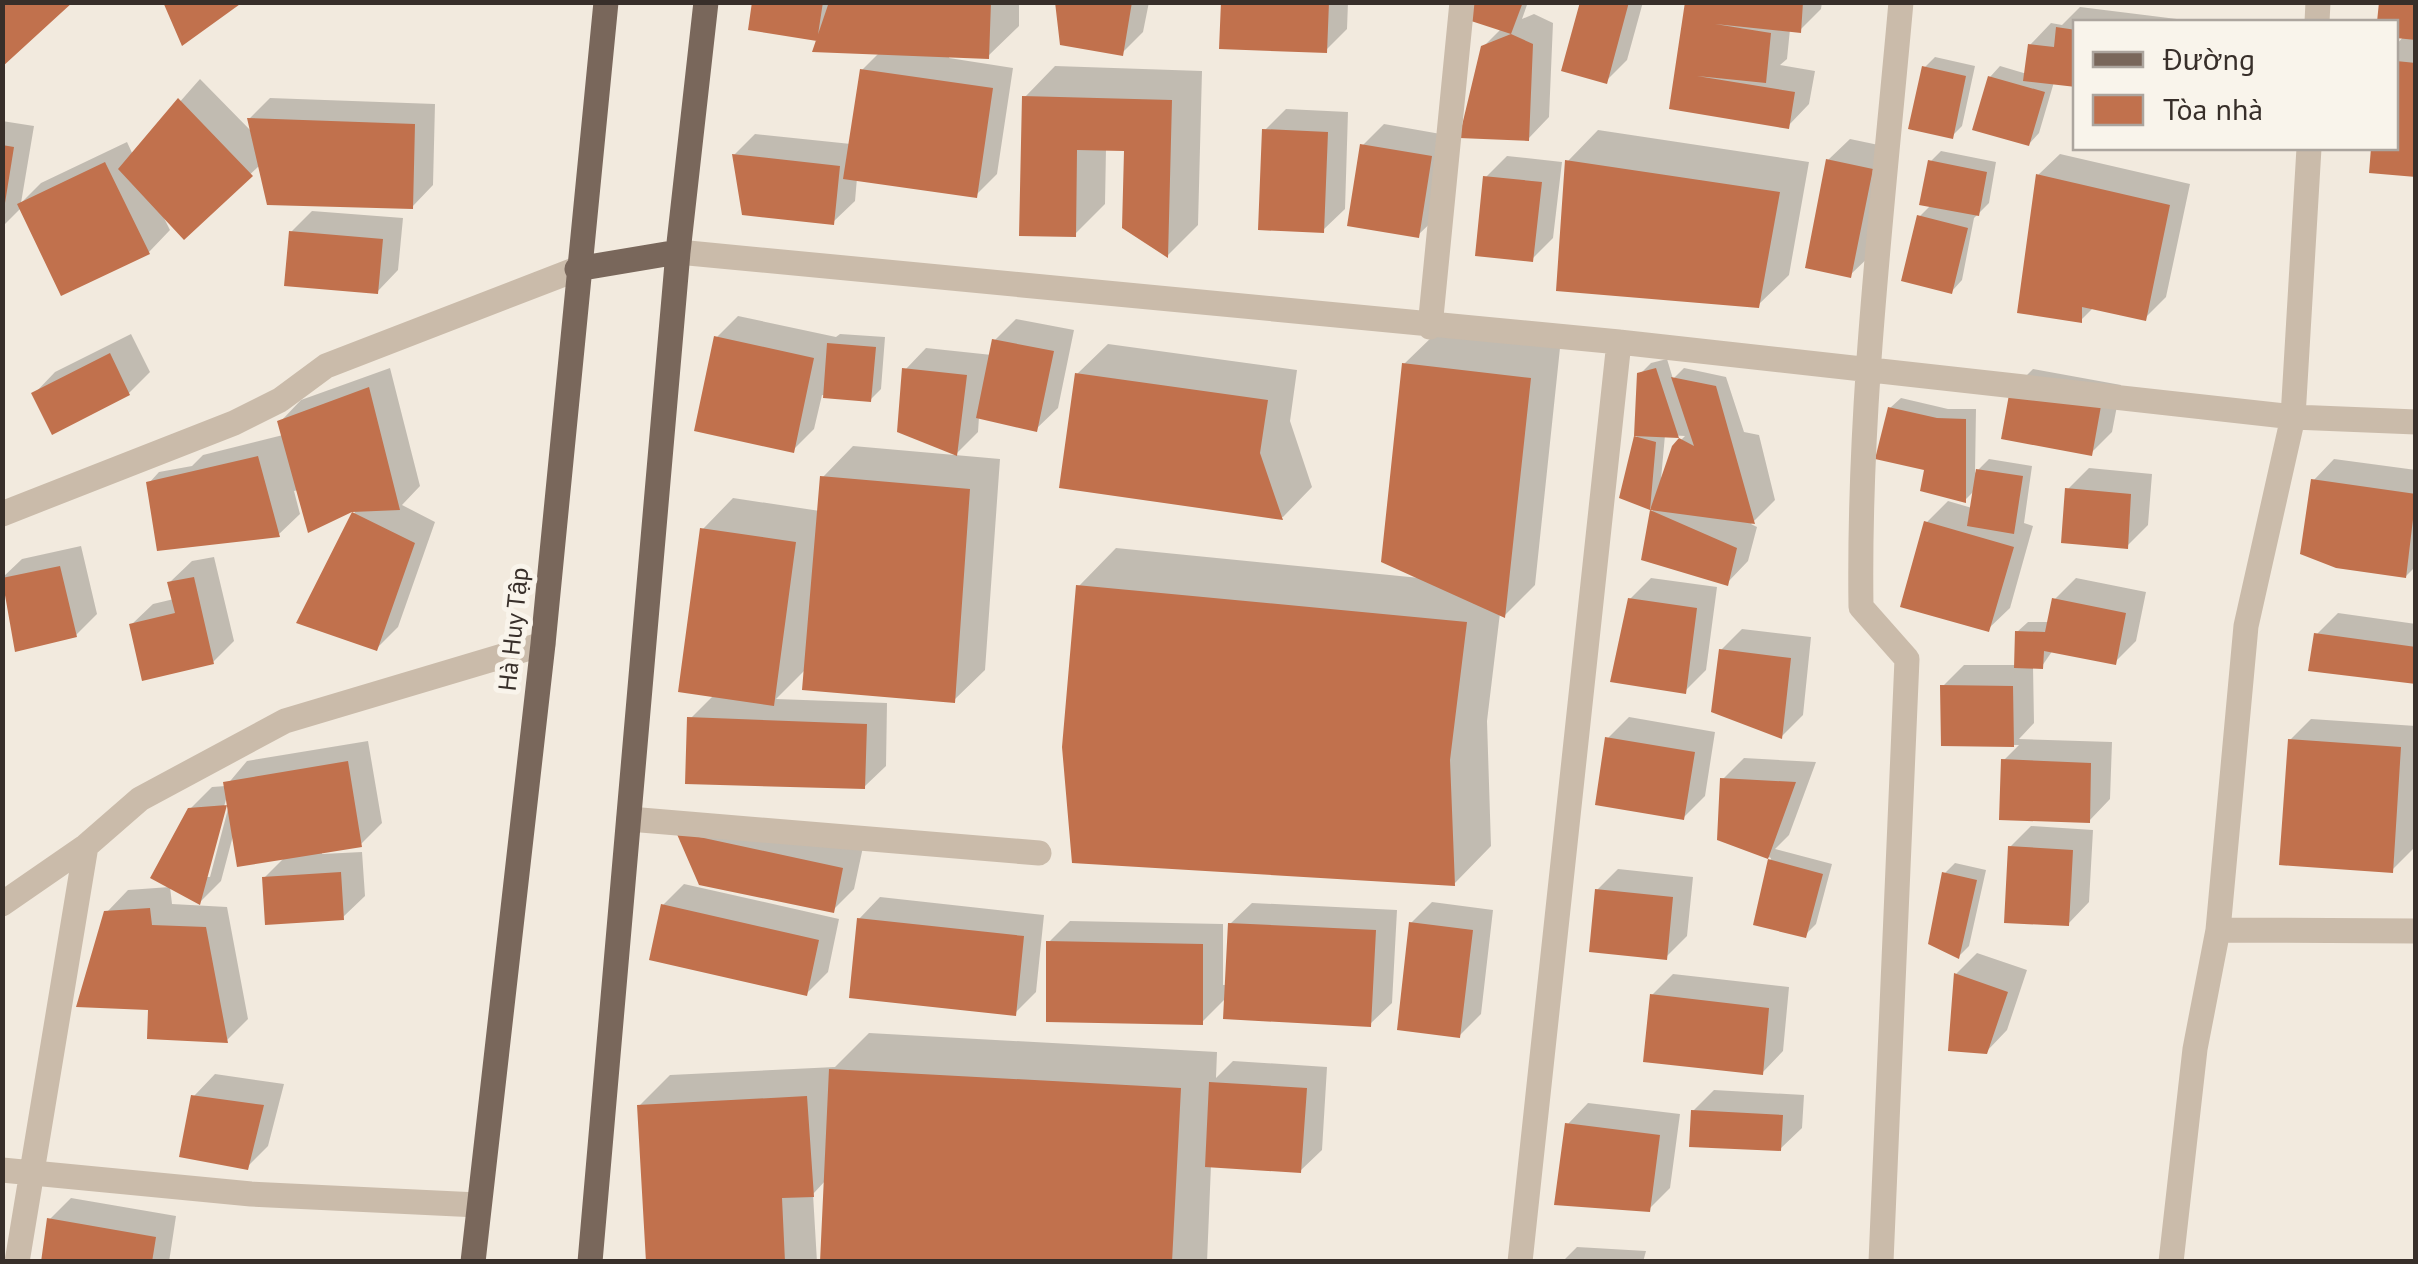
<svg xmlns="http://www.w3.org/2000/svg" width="2418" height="1264" viewBox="0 0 2418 1264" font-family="'PT Sans',sans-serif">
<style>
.shadow{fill:#0003;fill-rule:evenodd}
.building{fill:#c1714d}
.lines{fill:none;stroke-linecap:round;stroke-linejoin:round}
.minor{stroke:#cabbaa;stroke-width:25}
.primary{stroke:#79675b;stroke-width:25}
.labels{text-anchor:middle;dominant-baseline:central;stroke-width:10;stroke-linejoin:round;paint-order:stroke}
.street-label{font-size:25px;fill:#382f2a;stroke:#f9f4eb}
</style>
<rect width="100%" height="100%" fill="#f2eade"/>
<path class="shadow" d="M755 2H1019V26L988 56 950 55 949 58 1013 68 997 174 976 195 857 178 855 201 833 222 734 155 755 134 851 144 862 70 880 52 819 39Z
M1057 2H1149L1143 32 1122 53Z
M1223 2H1348L1347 29 1326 50Z
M1474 2H1528L1522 19 1534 14 1553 23 1549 117 1528 139 1483 47 1501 29Z
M1583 2H1643L1627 60 1606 81Z
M1686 2H1822L1821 9 1800 30 1790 29 1787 59 1780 65 1815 71 1809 104 1788 126 1672 107Z
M2381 2H2416V174L2372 171 2373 148H2396V45L2404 36 2396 35V22H2379Z
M2080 7 2201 22H2076V85L2054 82 2039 133 2029 144 1990 77 2000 66 2027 74 2030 45 2051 23 2062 25Z
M1935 57 1975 66 1962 126 1952 136 1925 67Z
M1055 66 1202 71 1198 225 1168 255 1124 226 1126 148H1106L1105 204 1075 234 1025 97Z
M200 79 253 133 249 119 270 98 435 104 433 185 412 207 260 165 184 237 163 216 170 230 149 252 21 208 2 227V121L34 126 21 203 41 183 127 142 133 155Z
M1286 109 1348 112 1345 209 1323 230 1264 131Z
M1384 124 1452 136 1440 214 1418 235 1363 145Z
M1598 130 1809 162 1789 275 1758 305 1568 161Z
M1850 139 1893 148 1872 254 1850 275 1828 160Z
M1941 151 1996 162 1989 203 1974 218 1962 280 1952 291 1919 217 1931 205 1930 162Z
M2060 154 2190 184 2166 297 2145 318 2094 307 2081 320 2038 175Z
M1507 156 1562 162 1553 238 1532 259 1486 177Z
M312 211 403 218 398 270 377 292 291 232Z
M738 316 836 337 840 334 885 337 881 389 870 400 822 395 814 429 793 450 717 337Z
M1016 319 1074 330 1058 408 1036 429 979 417 978 432 957 453 905 370 926 348 992 355 995 340Z
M131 334 150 372 129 393 34 394 55 372Z
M1435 334 1560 348 1535 585 1505 615 1500 613 1487 721 1491 846 1454 884 1079 586 1116 548 1420 578 1404 364Z
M1108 344 1297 370 1290 421 1312 487 1283 517 1062 486 1077 374Z
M1667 359 1673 379 1684 368 1726 377 1744 432 1759 435 1775 500 1751 524 1757 527 1748 561 1727 583 1643 558 1653 509 1622 496 1637 436 1640 374 1651 363ZM1665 435 1685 436 1674 447 1661 479Z
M390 368 420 486 402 505 435 522 398 627 377 648 300 622 358 506 298 490 294 491 300 514 278 535 159 549 149 483 159 472 192 466 203 455 283 435 280 422 301 400Z
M2033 369 2121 385 2112 432 2091 453 2012 390Z
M1901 398 1948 409H1976L1975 473 1989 459 2032 466 2024 523 2033 526 2010 608 1988 629 1927 522 1948 501 1972 508 1975 490 1965 500 1927 468 1890 408Z
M853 446 1000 459 985 670 954 700 806 669 776 699 887 703 886 766 864 787 690 719 714 695 703 529 733 498 820 511 823 477Z
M2334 459 2416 470V566L2406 576 2313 481Z
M2089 468 2152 474 2148 525 2127 546 2068 489Z
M81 546 97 614 76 635 17 649 2 578 22 559Z
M214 557 234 641 213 662 131 625 153 604 174 599 170 582 192 561Z
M1651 578 1717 587 1706 670 1685 691 1630 599Z
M2076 578 2146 592 2136 641 2115 662 2053 650 2042 666H2033L2034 723 2019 739 2112 742 2110 799 2089 821 2004 760 2019 745 1943 744V686L1964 665H2017V632L2028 622H2052L2055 599Z
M2338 613 2416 624V682L2316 635Z
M1742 629 1811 637 1803 715 1782 736 1721 650Z
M1629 717 1715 732 1705 796 1684 817 1608 738Z
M2311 719 2416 726 2413 849 2392 870 2290 740Z
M368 741 382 823 361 844 322 851V854L362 852 365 896 343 917 264 878 286 856 234 832 221 881 200 902 190 809 212 787 226 786 247 761ZM228 792 232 794 210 877H205Z
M1744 758 1816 762 1789 835 1775 849 1832 864 1816 924 1805 935 1756 923 1771 858 1720 838 1723 779Z
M2031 826 2093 830 2089 902 2068 924 2010 847Z
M678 833 863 847 854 889 833 910Z
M1955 863 1986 870 1969 946 1959 956 1944 874Z
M1618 869 1693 877 1687 936 1666 957 1597 890Z
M684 884 839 919 828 972 806 994 663 905Z
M170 887 172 904 227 907 248 1019 227 1040 151 1007 107 912 128 890Z
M880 897 1044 915 1036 992 1015 1013 859 919Z
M1432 902 1493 910 1481 1014 1460 1035 1411 923Z
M1252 903 1397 910 1392 1003 1370 1024 1227 997 1201 1023 1049 942 1070 921 1223 924V985H1227L1230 924Z
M1977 953 2027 970 2007 1030 1986 1052 1956 974Z
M1673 974 1789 987 1783 1051 1762 1073 1652 995Z
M869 1033 1217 1052 1216 1078 1233 1061 1327 1067 1322 1150 1300 1171 1211 1165 1207 1262H822L826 1180 813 1194 817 1262H648L639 1106 670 1075 835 1067Z
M215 1074 284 1084 268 1146 247 1167 194 1096Z
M1714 1090 1804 1095 1802 1128 1780 1149 1693 1111Z
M1588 1103 1680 1114 1670 1188 1649 1209 1567 1125Z
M71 1198 176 1216 169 1262H43L50 1219Z
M1577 1247 1646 1251 1643 1262H1562Z"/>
<path class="building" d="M2 2H73L2 67Z
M163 2H243L182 46Z
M752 2H823L817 41 748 30Z
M829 2H991L989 59 812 52Z
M1055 2H1132L1123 56 1060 45Z
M1221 2H1329L1327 53 1219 49Z
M1472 2H1523L1511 34 1468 20Z
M1580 2H1629L1607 84 1561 71Z
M1685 2H1803L1801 33 1715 24 1771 33 1766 83 1697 76 1795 92 1789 129 1669 109Z
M2379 2H2416V40L2396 38V22H2377Z
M2056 27 2076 30V87L2023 81 2028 44 2054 47Z
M1511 34 1533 44 1529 141 1459 138 1481 46Z
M2396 61 2416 63V177L2369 173 2371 148H2396Z
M1922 66 1966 76 1953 139 1908 129Z
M860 69 993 88 977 198 843 179Z
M1988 76 2045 92 2029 146 1972 130Z
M1022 96 1172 100 1168 258 1122 228 1124 151 1077 150 1076 237 1019 236Z
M178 98 253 176 184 240 118 169Z
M247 118 415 124 413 209 267 205Z
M1262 129 1328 132 1324 233 1258 230Z
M1360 144 1432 156 1419 238 1347 226Z
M2 145 14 147 5 203 2 202Z
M732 154 840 166 834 225 742 215Z
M1826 159 1873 169 1851 278 1805 268Z
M1565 160 1780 192 1759 308 1556 291Z
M1928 160 1987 172 1979 216 1919 205Z
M105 162 150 254 61 296 17 204Z
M2036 174 2170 205 2146 321 2082 307V323L2017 313Z
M1483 176 1542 182 1533 262 1475 256Z
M1917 215 1968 228 1952 294 1901 281Z
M289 231 383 239 378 294 284 286Z
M714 336 814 358 794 453 694 431Z
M992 339 1054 351 1037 432 976 418Z
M827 343 876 347 871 402 823 398Z
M110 353 130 395 52 435 31 393Z
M1402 363 1531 378 1505 618 1381 562Z
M902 368 967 375 957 456 897 432Z
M1656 368 1679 438 1634 436 1637 373Z
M1075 373 1268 400 1260 453 1283 520 1059 488Z
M1671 377 1716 386 1755 524 1650 510 1672 446 1679 438 1694 446Z
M369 387 400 510 352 512 308 533 277 421Z
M2010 389 2101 406 2092 456 2001 439Z
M1888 407 1937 418 1966 419V503L1920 491 1924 470 1875 459Z
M1634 436 1656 442 1650 510 1619 498Z
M258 456 280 537 157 551 146 482Z
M1976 469 2023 476 2014 534 1967 526Z
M820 476 970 489 955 703 802 690Z
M2311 479 2416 494 2406 578 2336 568 2300 554Z
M2065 488 2131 494 2128 549 2061 543Z
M1650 510 1737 548 1728 586 1641 560Z
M352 512 415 543 377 651 296 623Z
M1924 521 2014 547 1989 632 1900 607Z
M700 528 796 542 774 706 678 692Z
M60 566 77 637 15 652 2 578Z
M194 577 214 664 142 681 129 624 175 613 167 582Z
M1076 585 1467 622 1450 760 1455 886 1072 863 1062 747Z
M1628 598 1697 608 1686 694 1610 682Z
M2052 598 2126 613 2116 665 2044 651 2043 669 2014 668 2015 631 2045 632Z
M2314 633 2416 647V684L2308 671Z
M1719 649 1791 658 1782 739 1711 712Z
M1940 685 2013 686 2014 747 1941 746Z
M687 717 867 724 865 789 685 784Z
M1605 737 1695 752 1684 820 1595 805Z
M2288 739 2401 747 2393 873 2279 865Z
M2001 759 2091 763 2090 823 1999 820Z
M348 761 362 847 237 867 223 782Z
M1720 778 1796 782 1768 859 1717 840Z
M227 805 200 905 150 878 188 808Z
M676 832 843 868 834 913 699 885Z
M2008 846 2073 850 2069 926 2004 923Z
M1768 859 1823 874 1806 938 1753 925Z
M341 872 344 920 265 925 262 877Z
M1942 872 1977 880 1959 959 1928 944Z
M1595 889 1673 897 1667 960 1589 952Z
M661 904 819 940 807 996 649 960Z
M150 908 152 925 206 927 228 1043 147 1039 148 1010 76 1007 104 911Z
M857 918 1024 936 1016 1016 849 998Z
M1409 922 1473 930 1460 1038 1397 1030Z
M1228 923 1376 930 1371 1027 1223 1019Z
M1046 941 1203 944V1025L1046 1022Z
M1954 973 2008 992 1987 1054 1948 1051Z
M1650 994 1769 1008 1763 1075 1643 1062Z
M829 1069 1181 1088 1172 1262H820Z
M1209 1082 1307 1088 1301 1173 1205 1167Z
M191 1095 264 1105 248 1170 179 1157Z
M807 1096 814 1197 782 1198 785 1262H646L637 1105Z
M1691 1110 1783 1115 1781 1151 1689 1147Z
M1565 1123 1660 1135 1650 1212 1554 1205Z
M47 1218 156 1237 152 1262H41Z"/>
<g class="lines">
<path class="minor" d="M2317 22 2318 2
M678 252 1619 342 2293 417 2416 422
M1430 327 1462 2
M2 514 234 423 280 400 326 366 577 269
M629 819 1039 853
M2 904 86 846 140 799 285 721 543 644
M2218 930 2416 931
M2 1170 251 1194 478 1205
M17 1262 86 846
M1520 1262 1619 342
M1881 1262 1907 659 1861 607C1858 405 1883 204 1901 2
M2171 1262 2195 1049 2218 930 2246 626 2293 417 2309 148"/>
<path class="primary" d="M577 269 678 252
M473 1262 543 644 606 2
M590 1262 678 252 706 2"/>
</g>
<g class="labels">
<g class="street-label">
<text transform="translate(513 629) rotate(-84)">Hà Huy Tập</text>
</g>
</g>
<rect width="2418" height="1264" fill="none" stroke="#382f2a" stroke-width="10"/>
<rect x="2073" y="20" width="325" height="130" fill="#f9f4eb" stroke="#aca59e" stroke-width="2.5"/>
<rect x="2093" y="52" width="50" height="15" fill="#79675b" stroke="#aca59e" stroke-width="2.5"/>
<text x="2163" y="70" font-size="30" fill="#382f2a">Đường</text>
<rect x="2093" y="95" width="50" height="30" fill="#c1714d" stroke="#aca59e" stroke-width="2.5"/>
<text x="2163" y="120" font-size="30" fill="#382f2a">Tòa nhà</text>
</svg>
